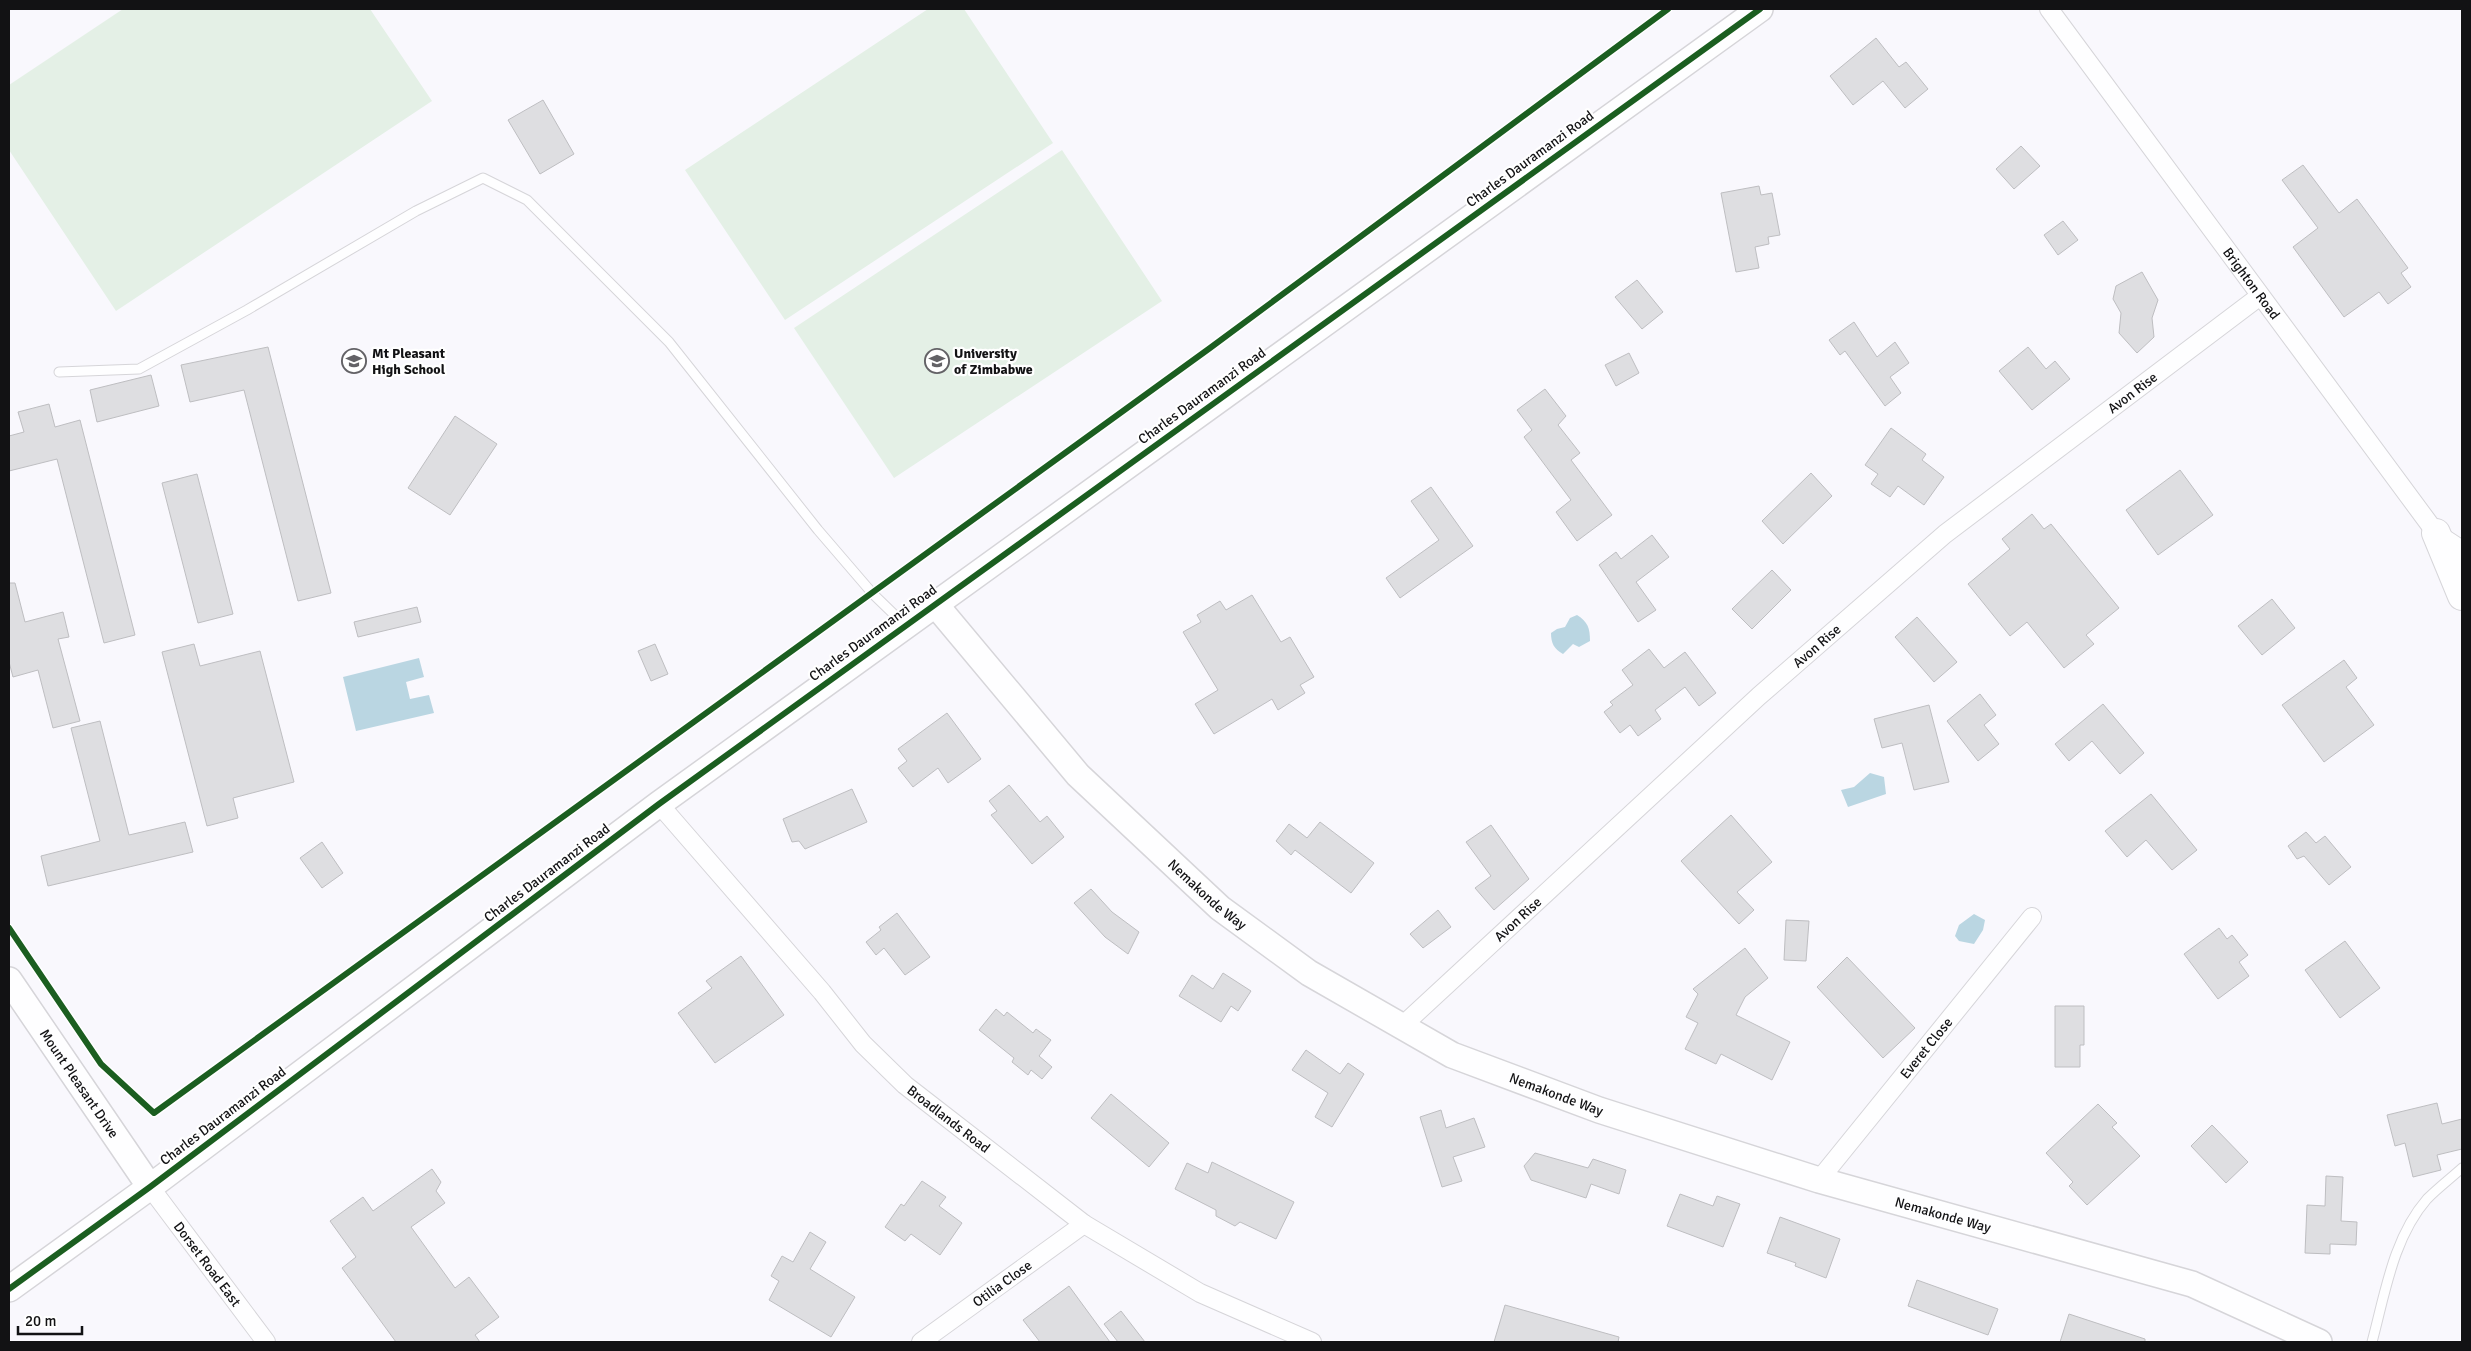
<svg xmlns="http://www.w3.org/2000/svg" width="2471" height="1351" viewBox="0 0 2471 1351" font-family="Signika,sans-serif">
<style>
.green{fill:#e4f0e6}
.water{fill:#bad6e2}
.building{fill:#dedee1;stroke:#bebec1}
.lines{fill:none;stroke-linecap:round;stroke-linejoin:round}
.lane-casing{stroke:#d6d5d9;stroke-width:11}
.street-casing{stroke:#d6d5d9;stroke-width:20}
.secondary-casing{stroke:#d6d5d9;stroke-width:28}
.highway-casing{stroke:#d6d5d9;stroke-width:30}
.lane{stroke:#fefeff;stroke-width:9}
.street{stroke:#fefeff;stroke-width:18}
.secondary{stroke:#fefeff;stroke-width:25}
.highway{stroke:#fefeff;stroke-width:28}
.cycleway-casing{stroke:#fff;stroke-width:9}
.cycleway{stroke:#1b5e20;stroke-width:6}
.labels{text-anchor:middle;dominant-baseline:central;stroke-width:4.5;stroke-linejoin:round;paint-order:stroke}
.street-label{font-size:14px;fill:#121214;stroke:#fff}
.poi-label{font-size:14px;font-weight:bold;fill:#121214;stroke:#fff;text-anchor:start}
</style>
<rect width="100%" height="100%" fill="#f9f8fd"/>
<path class="green" d="M123 9H370L432 101 116 311 9 150V85Z
M928 9H964L1053 143 785 320 685 170Z
M1062 150 1162 301 894 478 794 328Z"/>
<path class="water" d="M1577 615C1588 622 1590 628 1590 641L1579 647 1573 644 1563 654C1554 649 1551 643 1551 633L1557 629 1565 627 1570 618Z
M419 658 424 677 406 682 410 699 429 695 434 713 356 731 343 677Z
M1870 773 1884 777 1886 794 1848 807 1841 790 1854 787Z
M1974 914 1985 920 1983 930 1974 944 1959 941 1955 936 1959 925Z"/>
<path class="building" d="M1876 38 1899 67 1906 62 1928 89 1905 108 1883 81 1853 105 1830 76Z
M543 100 574 154 540 174 508 120Z
M2021 146 2040 166 2014 189 1996 169Z
M2303 165 2339 213 2357 199 2408 268 2401 273 2411 287 2388 304 2379 292 2344 317 2293 247 2318 228 2282 180Z
M1759 186 1761 195 1772 193 1780 235 1768 237 1769 244 1755 247 1759 268 1736 272 1721 193Z
M2063 221 2078 240 2058 255 2044 235Z
M2142 272 2158 300 2152 318 2154 337 2137 353 2119 333 2121 313 2113 299 2116 286Z
M1637 280 1663 312 1642 329 1615 297Z
M1854 322 1877 357 1895 342 1909 363 1890 377 1901 393 1885 406 1845 351 1840 355 1829 340Z
M268 347 331 593 298 601 244 390 190 402 181 365Z
M2028 347 2046 369 2055 361 2070 379 2032 410 1999 371Z
M1629 353 1639 373 1616 386 1605 365Z
M151 375 159 406 97 422 90 390Z
M1545 389 1566 416 1558 425 1580 453 1571 460 1612 515 1577 541 1556 512 1571 500 1524 437 1532 430 1517 410Z
M49 404 55 427 80 420 135 635 104 643 57 459 9 471V436L24 432 18 412Z
M455 416 497 444 450 515 408 488Z
M1891 428 1926 454 1922 460 1944 477 1924 505 1898 486 1890 497 1871 484 1878 474 1865 465Z
M2180 470 2213 515 2158 555 2126 510Z
M1811 473 1832 496 1783 544 1762 521Z
M197 474 233 614 198 623 162 483Z
M1431 487 1473 546 1400 598 1386 578 1439 540 1411 501Z
M2032 514 2044 529 2051 524 2119 608 2086 635 2094 644 2064 668 2027 622 2010 636 1968 584 2010 549 2002 539Z
M1652 535 1669 557 1636 582 1656 610 1638 622 1599 565 1616 552 1621 559Z
M1772 570 1791 590 1752 629 1732 609Z
M9 583H15L25 622 63 612 69 637 58 639 80 721 53 728 38 670 13 677 9 662Z
M1252 595 1281 642 1290 637 1314 677 1300 685 1305 693 1278 710 1272 699 1214 734 1195 704 1218 690 1183 632 1201 622 1197 615 1220 601 1226 610Z
M2272 599 2295 628 2262 655 2238 626Z
M417 607 421 622 358 637 354 622Z
M1917 617 1957 662 1934 682 1895 637Z
M194 644 200 666 260 651 294 782 233 798 238 818 207 826 162 652Z
M655 644 668 674 651 681 638 651Z
M1649 649 1664 668 1685 652 1716 693 1699 706 1685 687 1655 710 1661 719 1638 736 1630 725 1620 733 1604 712 1613 705 1610 702 1633 685 1622 670Z
M2344 660 2357 678 2346 687 2374 725 2324 762 2282 705Z
M1980 694 1996 715 1984 725 1999 744 1978 761 1947 721Z
M2103 704 2144 753 2120 774 2092 741 2069 761 2055 744Z
M1929 705 1949 782 1914 790 1902 743 1882 748 1874 719Z
M947 713 981 759 948 783 938 768 913 787 898 768 907 761 898 749Z
M100 721 129 835 185 822 193 852 48 886 41 856 100 841 71 728Z
M1009 785 1040 822 1047 816 1064 837 1032 864 991 815 997 811 989 801Z
M852 789 867 822 805 849 799 841 792 842 783 819Z
M2151 794 2197 850 2172 870 2146 840 2127 857 2105 831Z
M1731 815 1772 862 1737 892 1754 910 1739 924 1681 861Z
M1320 822 1374 863 1351 893 1295 850 1291 855 1276 841 1289 824 1307 838Z
M1491 825 1529 879 1494 910 1475 888 1491 876 1466 842Z
M2306 832 2316 843 2325 836 2351 867 2329 885 2304 856 2297 859 2288 846Z
M322 842 343 873 322 888 300 858Z
M1091 889 1112 912 1139 932 1128 954 1105 937 1074 903Z
M1438 910 1451 927 1423 948 1410 934Z
M897 913 930 957 905 975 884 948 876 955 866 942 881 930 879 927Z
M1786 920 1809 921 1806 961 1784 960Z
M2219 928 2227 939 2232 935 2248 955 2239 962 2249 976 2218 999 2184 954Z
M2345 941 2380 988 2340 1018 2305 970Z
M1745 948 1768 978 1745 997 1736 1015 1790 1042 1772 1080 1721 1054 1716 1064 1685 1049 1698 1023 1686 1017 1698 994 1693 989Z
M741 956 784 1015 715 1063 678 1013 712 988 706 981Z
M1847 957 1915 1028 1883 1058 1817 987Z
M1223 973 1251 991 1238 1011 1231 1006 1221 1022 1179 996 1192 975 1213 989Z
M2055 1006H2084V1045H2080V1067H2055Z
M996 1009 1004 1016 1007 1012 1033 1033 1036 1029 1051 1040 1039 1056 1052 1067 1042 1079 1031 1070 1028 1075 1012 1062 1014 1058 979 1030Z
M1306 1050 1340 1074 1348 1063 1364 1074 1332 1127 1315 1117 1328 1093 1292 1070Z
M1111 1094 1169 1143 1149 1167 1091 1118Z
M2437 1103 2442 1124 2462 1119V1149L2437 1155 2441 1170 2413 1177 2405 1143 2395 1146 2387 1115Z
M2098 1104 2117 1123 2112 1127 2140 1156 2087 1205 2069 1186 2073 1182 2046 1153Z
M1441 1110 1446 1128 1474 1118 1485 1147 1453 1157 1462 1181 1442 1187 1420 1117Z
M2212 1125 2248 1162 2226 1183 2191 1146Z
M1535 1153 1588 1168 1593 1159 1626 1170 1619 1194 1591 1184 1586 1198 1531 1180 1524 1166Z
M1212 1162 1294 1202 1276 1239 1240 1222 1235 1226 1216 1216V1210L1175 1189 1187 1163 1208 1173Z
M432 1169 441 1182 436 1191 445 1203 411 1227 455 1288 469 1277 499 1317 475 1335 480 1342H396L342 1268 356 1257 330 1221 363 1197 373 1211Z
M2326 1176 2343 1177 2341 1221 2357 1222 2356 1245 2330 1244V1254L2305 1253 2307 1205 2325 1206Z
M922 1181 946 1197 939 1206 962 1223 940 1255 911 1234 905 1241 885 1227 901 1204 904 1206Z
M1680 1194 1713 1206 1717 1196 1740 1204 1723 1247 1667 1226Z
M1780 1217 1840 1239 1826 1278 1795 1266 1796 1263 1767 1253Z
M810 1232 826 1242 810 1269 855 1297 831 1337 769 1300 779 1281 771 1276 782 1256 793 1262Z
M1917 1280 1998 1309 1988 1335 1908 1306Z
M1069 1286 1110 1342H1040L1023 1320Z
M1505 1305 1619 1337 1618 1342H1494Z
M1121 1311 1145 1342H1118L1104 1324Z
M2069 1314 2145 1339V1342H2060Z"/>
<g class="lines">
<defs>
<path id="lane" d="M59 372 139 369 247 310 416 211 483 178 527 200 669 342 818 530 873 594 905 625
M2372 1342C2385 1294 2393 1238 2427 1199 2438 1188 2451 1178 2462 1168"/>
<g id="street">
<path id="s1" d="M2049 9 2436 533 2462 550"/>
<path id="s2" d="M659 804 822 992 863 1044 905 1085 1084 1224 1200 1293 1312 1342"/>
<path id="s3" d="M1401 1027 1759 696 1945 534 2260 296"/>
<path id="s4" d="M1819 1180 2032 917"/>
<path id="s5" d="M150 1187 266 1342"/>
<path id="s6" d="M921 1342 1084 1224"/>
</g>
<g id="secondary">
<path id="s7" d="M935 604 1078 775 1220 908 1309 973 1452 1055 1599 1110 1819 1180 2192 1284 2319 1342"/>
<path id="s8" d="M9 980 150 1187"/>
<path d="M9 1289 150 1187 659 804 1760 9"/>
</g>
<path id="highway" d="M2436 533 2462 596"/>
</defs>
<use href="#lane" class="lane-casing"/>
<use href="#street" class="street-casing"/>
<use href="#secondary" class="secondary-casing"/>
<use href="#highway" class="highway-casing"/>
<use href="#lane" class="lane"/>
<use href="#street" class="street"/>
<use href="#secondary" class="secondary"/>
<use href="#highway" class="highway"/>
<defs>
<path id="cycleway" d="M9 928 101 1064 154 1113 1210 348 1668 9
M9 1289 150 1187 659 804 1760 9"/>
</defs>
<use href="#cycleway" class="cycleway-casing"/>
<use href="#cycleway" class="cycleway"/>
</g>
<defs>
<symbol id="school-ring" viewBox="-11 -11 22 22"><circle r="9.5" fill="#fff" stroke="#636266" stroke-width="1.5"/><path d="M0-5L7-2L0 1L-7-2ZM-4 1L0 2.5L4 1V4Q0 6-4 4Z" fill="#636266"/></symbol>
<symbol id="university-ring" viewBox="-11 -11 22 22"><circle r="9.5" fill="#fff" stroke="#636266" stroke-width="1.5"/><path d="M0-5L7-2L0 1L-7-2ZM-4 1L0 2.5L4 1V4Q0 6-4 4Z" fill="#636266"/></symbol>
</defs>
<g fill-rule="evenodd">
<use href="#school-ring" x="340" y="347" width="28" height="28"/>
<use href="#university-ring" x="923" y="347" width="28" height="28"/>
</g>
<g class="labels">
<g class="street-label">
<text transform="translate(1530 159) rotate(-36)">Charles Dauramanzi Road</text>
<text stroke="none"><textPath href="#s1" startOffset="341">Brighton Road</textPath></text>
<text stroke="none"><textPath href="#s3" startOffset="969">Avon Rise</textPath></text>
<text transform="translate(1202 396) rotate(-36)">Charles Dauramanzi Road</text>
<text transform="translate(873 633) rotate(-36)">Charles Dauramanzi Road</text>
<text stroke="none"><textPath href="#s3" startOffset="564">Avon Rise</textPath></text>
<text transform="translate(547 873) rotate(-37)">Charles Dauramanzi Road</text>
<text stroke="none"><textPath href="#s7" startOffset="399">Nemakonde Way</textPath></text>
<text stroke="none"><textPath href="#s3" startOffset="159">Avon Rise</textPath></text>
<text stroke="none"><textPath href="#s4" startOffset="170">Everet Close</textPath></text>
<text stroke="none"><textPath href="#s8" startOffset="125">Mount Pleasant Drive</textPath></text>
<text stroke="none"><textPath href="#s7" startOffset="804">Nemakonde Way</textPath></text>
<text transform="translate(223 1116) rotate(-37)">Charles Dauramanzi Road</text>
<text stroke="none"><textPath href="#s2" startOffset="429">Broadlands Road</textPath></text>
<text stroke="none"><textPath href="#s7" startOffset="1209">Nemakonde Way</textPath></text>
<text stroke="none"><textPath href="#s5" startOffset="96">Dorset Road East</textPath></text>
<text stroke="none"><textPath href="#s6" startOffset="100">Otilia Close</textPath></text>
</g>
<g class="poi-label">
<text x="372" y="353">Mt Pleasant<tspan x="372" dy="16">High School</tspan></text>
<text x="954" y="353">University<tspan x="954" dy="16">of Zimbabwe</tspan></text>
</g>
</g>
<rect width="2471" height="1351" fill="none" stroke="#121214" stroke-width="20"/>
<path d="M18 1326v8h64v-8" fill="none" stroke="#121214" stroke-width="2.5"/>
<text x="25" y="1326" font-size="15" fill="#121214" stroke="#ffffff" stroke-width="4" paint-order="stroke">20 m</text>
</svg>
